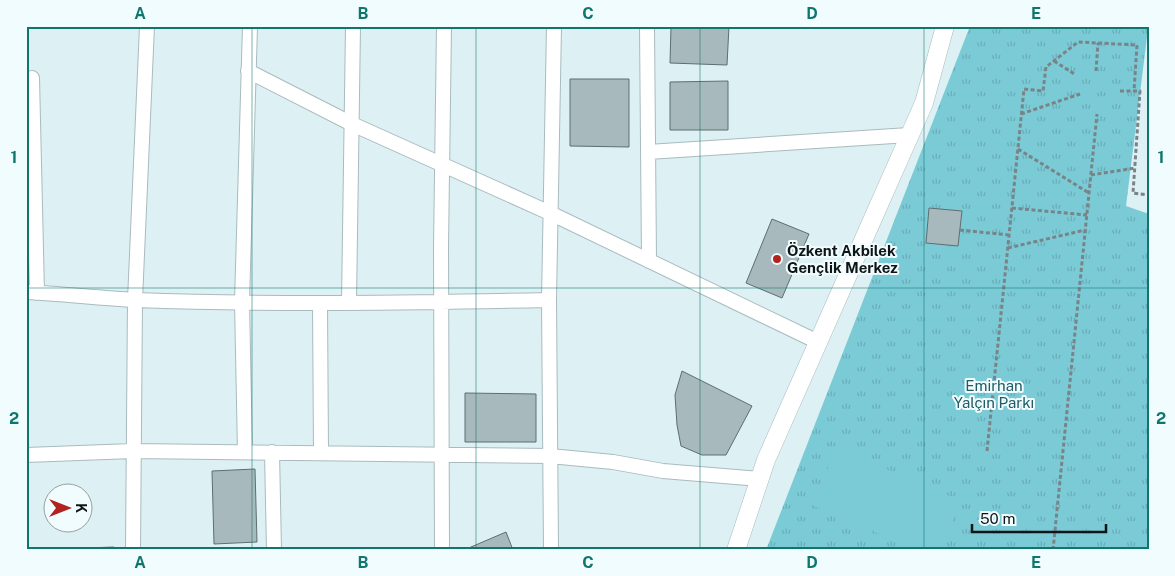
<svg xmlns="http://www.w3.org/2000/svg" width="1175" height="576" viewBox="0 0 1175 576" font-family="'Public Sans',sans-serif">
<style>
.grass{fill:url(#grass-tufts)}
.pitch{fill:#7bcbd7}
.building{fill:#a7b9bc;stroke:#5d6e71}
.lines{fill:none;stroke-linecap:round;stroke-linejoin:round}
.minor-casing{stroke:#a9bbbe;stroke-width:16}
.tertiary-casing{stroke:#a9bbbe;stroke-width:19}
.path{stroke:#788487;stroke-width:3;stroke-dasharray:4 2.5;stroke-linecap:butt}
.minor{stroke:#fff;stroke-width:14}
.tertiary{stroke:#fff;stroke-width:18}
.grid{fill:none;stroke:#0f766e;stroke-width:1;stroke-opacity:0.55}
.poi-dot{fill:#b2221e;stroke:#f0fcfe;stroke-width:2}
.labels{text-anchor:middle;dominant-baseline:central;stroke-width:4;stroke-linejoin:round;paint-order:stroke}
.poi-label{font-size:15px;font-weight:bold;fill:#0f1516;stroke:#f0fcfe;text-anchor:start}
.park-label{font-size:15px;fill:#215b63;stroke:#f0fcfe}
.neatline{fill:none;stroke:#0f766e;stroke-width:2}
.grid-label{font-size:16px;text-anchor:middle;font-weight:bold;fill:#0f766e}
</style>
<defs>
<pattern id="grass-tufts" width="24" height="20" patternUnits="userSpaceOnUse" patternTransform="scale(1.25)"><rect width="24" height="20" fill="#7bcbd7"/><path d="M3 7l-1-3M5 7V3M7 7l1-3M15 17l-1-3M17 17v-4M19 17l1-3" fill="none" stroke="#69adb8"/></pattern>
</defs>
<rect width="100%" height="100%" fill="#ddf0f3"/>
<path class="grass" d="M970 26H1122L1148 29 1126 206 1149 214V550H766Z"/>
<path class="pitch" d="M837 448 961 501 941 550H917L812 505Z"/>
<path class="building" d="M671 26H729L727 65 670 63Z
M570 79H629V147L570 146Z
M728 81V130H670V82Z
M929 208 962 211 958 246 926 243Z
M772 219 809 234 782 298 746 283Z
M682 371 752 406 726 455H702L681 446 677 425 675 395Z
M465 393 536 394V442H465Z
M255 469 257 542 214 544 212 471Z
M506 532 513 550H464Z
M114 547V550H59V549Z"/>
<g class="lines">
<defs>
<path id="minor" d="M647 26 649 261
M248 71 352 124 550 213 818 342
M32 78 37 293
M648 152 909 135
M26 292C63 294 99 298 136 300 273 305 411 303 549 300
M320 303 321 453
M349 303 353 26
M245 452 242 302 250 26
M272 452 274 550
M26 455 133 451 550 456 613 462 663 471 760 479
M133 550 135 300 147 26
M442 550 441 247 444 26
M551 550 549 300 554 26"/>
<path id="tertiary" d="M736 550 766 460 924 103 945 26"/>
</defs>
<use href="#minor" class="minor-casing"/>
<use href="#tertiary" class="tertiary-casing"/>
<path class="path" d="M1054 61 1076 75
M1096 71 1098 43
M1120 91H1140L1133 193 1149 195
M1021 114 1080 94
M1018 149 1089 193
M1091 175 1135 168
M1012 208 1087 215
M960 230 1009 235
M1008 248 1085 230
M987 451 1024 89 1043 91 1046 67 1078 42 1137 45 1134 91
M1053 550 1097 114"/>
<use href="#minor" class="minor"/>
<use href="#tertiary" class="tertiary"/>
</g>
<path class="grid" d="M252 26V550M476 26V550M700 26V550M924 26V550M26 288H1149"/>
<circle class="poi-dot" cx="777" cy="259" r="5"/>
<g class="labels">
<g class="poi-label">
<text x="787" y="250">Özkent Akbilek<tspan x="787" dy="17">Gençlik Merkez</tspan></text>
</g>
<g class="park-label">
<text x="994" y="385">Emirhan<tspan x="994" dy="17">Yalçın Parkı</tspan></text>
</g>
</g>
<rect width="1175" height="576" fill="none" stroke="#f0fcfe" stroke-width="55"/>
<g transform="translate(68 508) rotate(90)"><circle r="24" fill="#f0fcfe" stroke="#96a0a1"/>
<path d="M0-4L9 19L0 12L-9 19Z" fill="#b2221e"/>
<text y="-8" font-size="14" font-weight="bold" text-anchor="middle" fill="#0f1516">K</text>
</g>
<path d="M972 524v8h134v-8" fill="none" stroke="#0f1516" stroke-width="2.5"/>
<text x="980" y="524" font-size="15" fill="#0f1516" stroke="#f0fcfe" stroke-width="4" paint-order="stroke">50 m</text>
<rect x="28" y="28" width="1120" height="520" class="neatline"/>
<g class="grid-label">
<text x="140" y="19">A</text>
<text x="363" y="19">B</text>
<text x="588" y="19">C</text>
<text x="812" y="19">D</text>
<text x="1036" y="19">E</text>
<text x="14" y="163">1</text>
<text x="1161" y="163">1</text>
<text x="14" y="424">2</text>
<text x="1161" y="424">2</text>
<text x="140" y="568">A</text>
<text x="363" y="568">B</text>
<text x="588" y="568">C</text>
<text x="812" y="568">D</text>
<text x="1036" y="568">E</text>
</g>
</svg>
